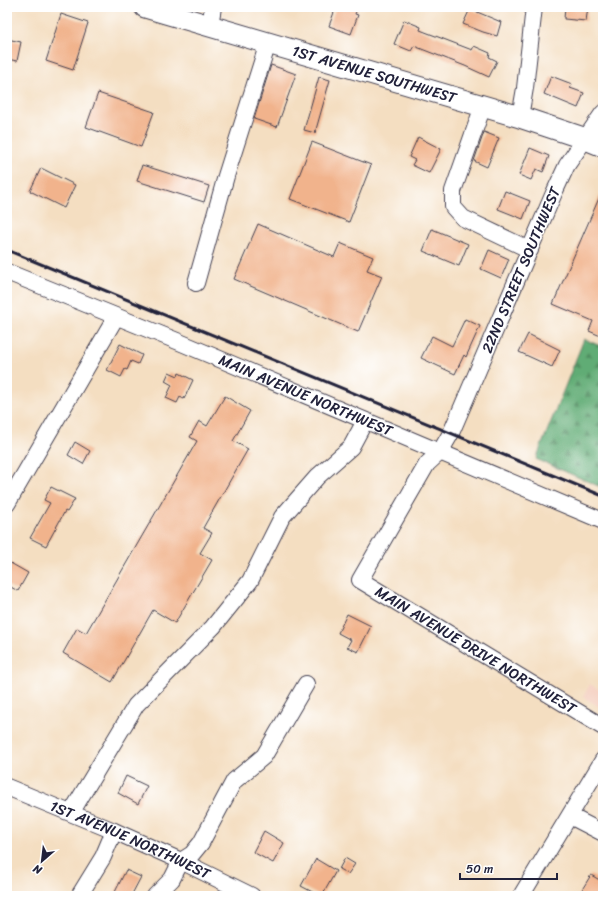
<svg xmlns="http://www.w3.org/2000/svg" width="610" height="903" viewBox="0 0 610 903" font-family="Sriracha,sans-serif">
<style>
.built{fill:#f5d2c3}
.forest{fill:url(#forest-firs);stroke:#426758}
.building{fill:#f1b38c}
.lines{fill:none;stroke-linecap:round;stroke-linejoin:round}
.minor-casing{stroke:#423e4f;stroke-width:18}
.major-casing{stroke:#423e4f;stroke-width:23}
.minor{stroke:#fff;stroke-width:16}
.major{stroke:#fff;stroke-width:21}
.rail{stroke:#22223b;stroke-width:3}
.labels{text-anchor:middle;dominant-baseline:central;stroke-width:3;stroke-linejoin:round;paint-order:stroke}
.street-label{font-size:15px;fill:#22223b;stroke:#fff}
</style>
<defs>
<pattern id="forest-firs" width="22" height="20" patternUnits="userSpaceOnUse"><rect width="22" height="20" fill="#61ac74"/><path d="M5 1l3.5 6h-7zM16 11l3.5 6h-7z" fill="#508c60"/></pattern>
</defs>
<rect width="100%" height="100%" fill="#fff"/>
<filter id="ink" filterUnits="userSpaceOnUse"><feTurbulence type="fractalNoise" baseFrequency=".025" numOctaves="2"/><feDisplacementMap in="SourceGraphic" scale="8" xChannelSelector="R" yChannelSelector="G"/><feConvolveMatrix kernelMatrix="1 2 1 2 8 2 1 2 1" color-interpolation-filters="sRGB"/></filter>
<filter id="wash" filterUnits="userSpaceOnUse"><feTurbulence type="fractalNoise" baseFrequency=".012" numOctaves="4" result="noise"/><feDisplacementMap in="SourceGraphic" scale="16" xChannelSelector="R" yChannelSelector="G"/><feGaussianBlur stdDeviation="0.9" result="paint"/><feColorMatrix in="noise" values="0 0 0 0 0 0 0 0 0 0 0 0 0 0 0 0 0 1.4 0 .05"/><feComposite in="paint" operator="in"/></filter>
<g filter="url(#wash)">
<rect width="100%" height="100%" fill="#f4dec1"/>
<path class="built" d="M590 684 603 692V709L583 697Z"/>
<path class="forest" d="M584 339 603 347V488L536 459Z"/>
<g id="blocks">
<path class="building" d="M336 7H358L355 14 358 15 351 34 329 26Z
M565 7H588L586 21 564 19Z
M470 9 501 22 497 36 483 32 463 24Z
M61 14 88 23 73 70 46 61Z
M404 20 421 27 420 30 472 50 474 46 490 53 489 57 497 61 489 77 465 66 414 46 411 51 394 44Z
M7 39 21 42 17 61 7 59Z
M271 65 296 74 277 127 254 119Z
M551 76 572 84 570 88 584 93 578 108 544 94Z
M319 77 330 80 315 133 304 130Z
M98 93 154 112 141 147 86 127Z
M484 132 499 138 487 167 474 161Z
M418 137 441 149 429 173 412 165 415 160 409 157Z
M312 142 371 165 349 222 290 199Z
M530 148 549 156 543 172 536 169 531 180 519 175Z
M142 165 209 186 204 202 137 181Z
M41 168 75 185 64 208 30 191Z
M603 189V337L589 331 593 321 553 304Z
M505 191 530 201 523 219 498 209Z
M258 224 334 257 340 243 373 257 367 270 382 276 358 332 234 279Z
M432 229 468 244 459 266 423 251Z
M489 250 509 259 501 278 481 269Z
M465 319 480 326 466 357 464 355 455 374 421 358 432 336 452 346Z
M528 334 560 350 552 367 519 352Z
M120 344 142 355 138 364 131 361 127 370 125 369 121 377 107 370Z
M169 372 178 376 179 373 193 380 184 399 180 397 177 403 166 398 172 385 165 381Z
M225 396 250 411 233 441 248 449 203 528 212 533 200 553 212 560 175 623 153 610 112 682 63 653 77 628 86 633 197 441 190 437 199 421 207 426Z
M75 442 90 451 83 464 68 455Z
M51 487 75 499 67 512 65 511 46 546 30 538 50 503 44 500Z
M7 561 28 573 18 591 7 585Z
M347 614 371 626 358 652 347 647 351 640 338 633Z
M126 776 147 786 138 804 118 793Z
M264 831 284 843 273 863 253 852Z
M345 858 355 864 348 874 339 869Z
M316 859 336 871 322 896H320L301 886Z
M126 870 141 877 131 896H124L115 892Z
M591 875 603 882V896H578Z"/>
</g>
</g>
<g filter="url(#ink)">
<use href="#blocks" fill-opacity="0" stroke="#423e4f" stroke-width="1"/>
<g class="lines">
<defs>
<g id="minor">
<path d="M210 26 213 7"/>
<path d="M483 106 453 191V207L463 218 530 250"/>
<path id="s1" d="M603 113 567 165 554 193 451 433 440 452 427 464 360 580 603 727"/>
<path d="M520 117 525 88 534 7"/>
<path id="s2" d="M7 272 177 341 603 521"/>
<path d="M196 283 226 176 268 43"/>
<path d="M7 504 116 317"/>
<path id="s3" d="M7 787 114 831 181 861 252 896"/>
<path d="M71 813 136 705 213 627 250 581 282 517 317 477 351 447 365 421"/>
<path d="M570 816 603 833"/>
<path d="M79 896 103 857 114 831"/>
<path d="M155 896 172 879 181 861 192 854 201 843 234 781 264 756 306 684"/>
<path d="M521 896 603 760"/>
</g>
<g id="major">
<path id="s4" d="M145 7 520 117 586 139 603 146"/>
</g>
</defs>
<use href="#minor" class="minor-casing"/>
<use href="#major" class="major-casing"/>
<use href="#minor" class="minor"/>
<use href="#major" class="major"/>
<path class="rail" d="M7 250 603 496"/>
</g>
</g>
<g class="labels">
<g class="street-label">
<text stroke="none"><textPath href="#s4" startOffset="239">1ST AVENUE SOUTHWEST</textPath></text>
<text transform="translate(521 270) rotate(-67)">22ND STREET SOUTHWEST</text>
<text stroke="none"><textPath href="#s2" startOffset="323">MAIN AVENUE NORTHWEST</textPath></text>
<text stroke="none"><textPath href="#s1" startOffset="664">MAIN AVENUE DRIVE NORTHWEST</textPath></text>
<text stroke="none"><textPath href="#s3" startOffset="134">1ST AVENUE NORTHWEST</textPath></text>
</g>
</g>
<rect width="610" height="903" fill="none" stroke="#fff" stroke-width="24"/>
<g transform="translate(42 861) rotate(208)" stroke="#ffffff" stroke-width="3" paint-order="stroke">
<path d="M0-3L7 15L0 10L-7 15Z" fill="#22223b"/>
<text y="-6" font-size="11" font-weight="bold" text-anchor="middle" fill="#22223b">N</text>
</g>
<path d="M460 873v6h97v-6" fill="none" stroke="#22223b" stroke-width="2"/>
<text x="466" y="873" font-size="12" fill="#22223b" stroke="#ffffff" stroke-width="3" paint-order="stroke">50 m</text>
</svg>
